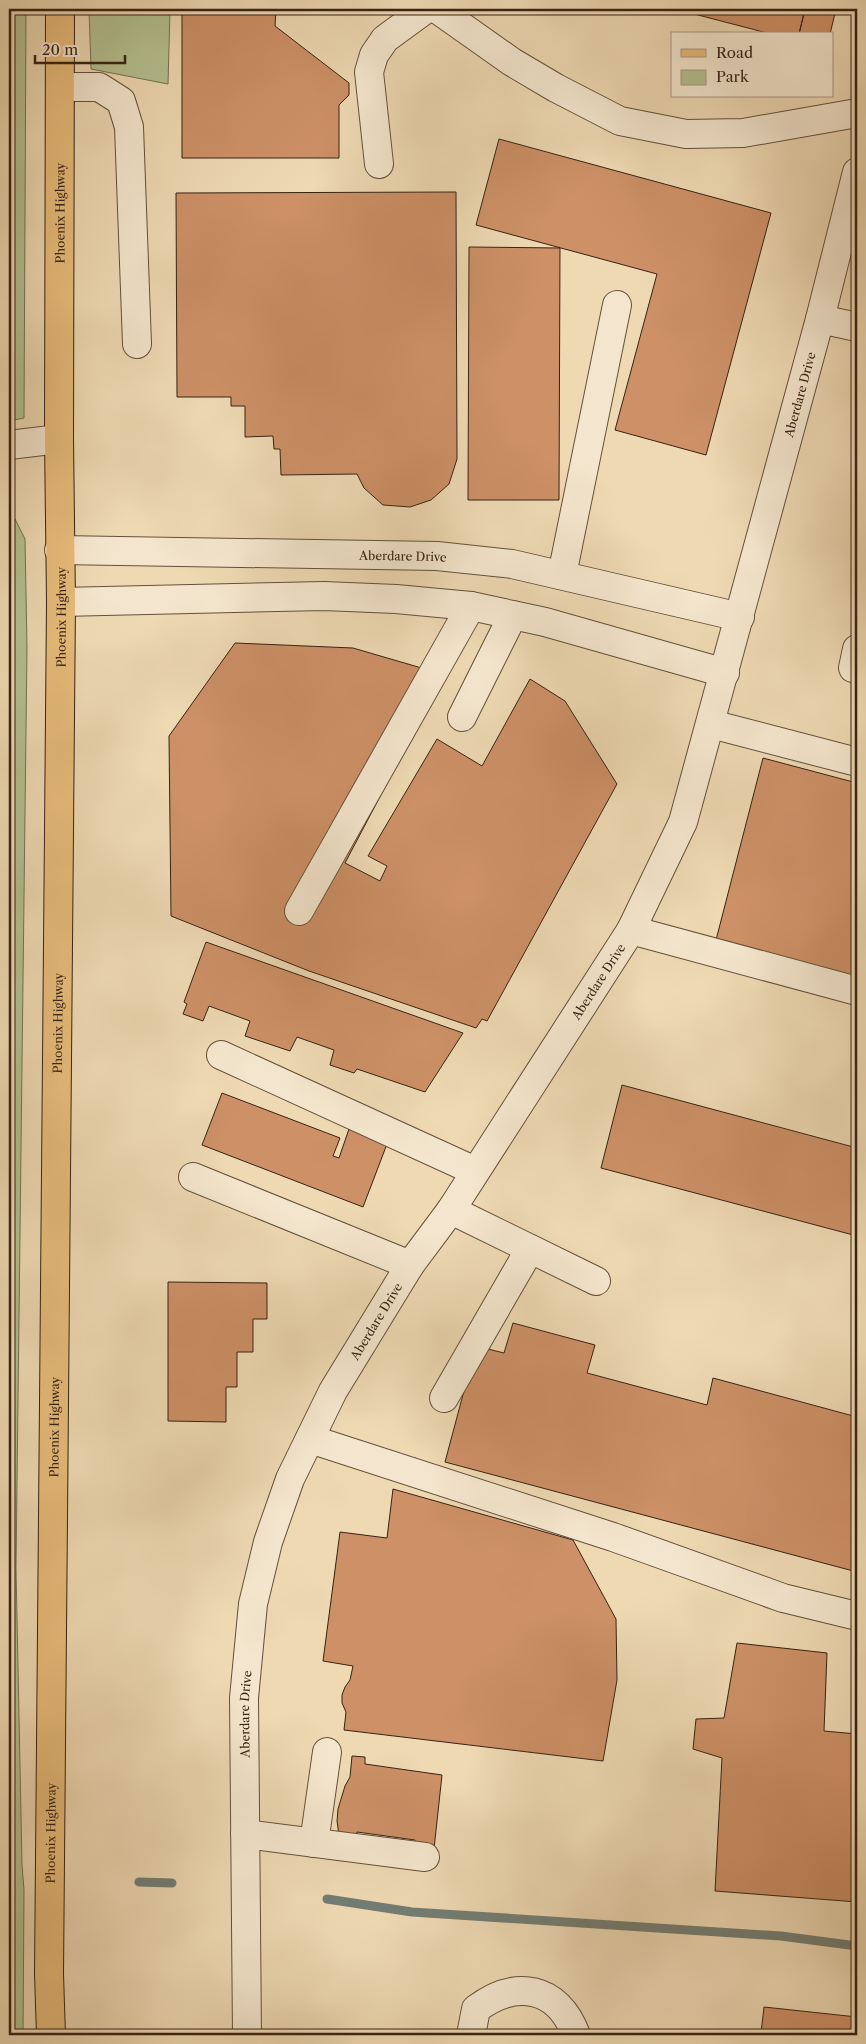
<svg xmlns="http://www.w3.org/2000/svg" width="866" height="2044" viewBox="0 0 866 2044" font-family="'Libre Caslon Text',serif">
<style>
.green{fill:#b4c090;stroke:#757252}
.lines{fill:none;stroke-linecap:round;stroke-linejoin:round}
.stream{stroke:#737d74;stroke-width:9}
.building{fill:#cd9067;stroke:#362313}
.minor-casing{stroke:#64503b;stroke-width:30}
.major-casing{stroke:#362313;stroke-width:30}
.minor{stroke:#f4e6ce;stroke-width:28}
.major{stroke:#e7bc7a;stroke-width:28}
.labels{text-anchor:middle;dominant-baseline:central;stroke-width:4.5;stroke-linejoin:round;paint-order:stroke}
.street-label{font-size:12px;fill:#362313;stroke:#f4e6ce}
</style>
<rect width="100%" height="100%" fill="#eed9b3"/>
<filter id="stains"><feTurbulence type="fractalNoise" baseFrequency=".004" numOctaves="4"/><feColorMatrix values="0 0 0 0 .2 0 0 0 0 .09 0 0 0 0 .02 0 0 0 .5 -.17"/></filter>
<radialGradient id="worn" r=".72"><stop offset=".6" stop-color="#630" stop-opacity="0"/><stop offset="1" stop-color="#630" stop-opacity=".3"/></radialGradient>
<path class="green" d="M9 9H26L24 418 9 421Z
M89 9H170L168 84 91 69Z
M9 515 15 519 25 539 27 647 16 1568 22 1865 24 1890 23 2035H9Z"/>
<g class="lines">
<path class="stream" d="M139 1882 172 1883
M327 1899 412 1912 781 1936 857 1946"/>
</g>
<path class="building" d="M182 9H276L275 26 349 83V95L339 105V158H182Z
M675 9H805L799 34H771Z
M805 9H836L830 34H799Z
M499 139 771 213 706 455 615 430 657 274 476 225Z
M456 192 457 459 449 484 431 500 410 507 383 505 364 488 357 474 281 475 280 449H274L273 436 245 437V406H231V397H177L176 193Z
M469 247 560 248 559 500H468Z
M235 643 353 648 425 669 442 679 345 863 380 881 387 866 368 856 437 739 482 766 530 679 565 701 617 784 487 1021 482 1019 476 1028 309 971 171 916 169 736Z
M763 758 857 783V979L716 940Z
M206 942 463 1033 425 1092 357 1069 354 1073 330 1065 334 1050 297 1037 290 1051 245 1036 250 1021 209 1006 203 1021 183 1014 187 1004 184 1002Z
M622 1085 857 1148V1236L601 1168Z
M222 1093 340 1138 333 1156 339 1158 349 1129 387 1144 363 1207 202 1145Z
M168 1282 267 1283V1319H253V1352H237V1387H226V1422L168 1421Z
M513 1323 595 1345 587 1373 707 1405 713 1378 857 1417V1572L445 1462 476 1346 504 1353Z
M393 1489 573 1540 616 1619 617 1680 603 1761 344 1730 346 1712 342 1703V1695L345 1687 350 1680 353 1666 323 1661 340 1532 387 1538Z
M737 1643 827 1653 824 1731 857 1734V1902L715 1891 722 1758 693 1749 696 1719 724 1718Z
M352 1756 365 1757V1764L442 1775 434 1849 413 1846 415 1840 357 1832 356 1837 339 1835 337 1821 338 1809 345 1786 350 1777Z
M764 2007 857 2017V2035H752V2033H761Z"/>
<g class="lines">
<defs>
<g id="minor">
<path d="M437 9 512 62 556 88 620 121 686 134 743 133 857 113"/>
<path d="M60 87H99L121 101 129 127 137 344"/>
<path d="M379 164 369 72 374 55 385 39 426 9"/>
<path d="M820 319 857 327"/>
<path d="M9 445 59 439"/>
<path id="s1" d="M59 550 437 556 512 564 740 617"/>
<path d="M562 575 617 305"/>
<path d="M61 602 324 596 396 599 471 606 545 622 725 673"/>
<path d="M853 668 857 649"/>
<path d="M462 717 513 615"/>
<path d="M711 724 857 762"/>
<path d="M299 911 471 606"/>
<path d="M631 930 857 991"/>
<path d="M221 1055 475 1171"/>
<path d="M193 1177 410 1265"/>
<path d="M451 1210 596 1281"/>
<path d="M444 1398 530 1249"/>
<path d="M310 1439 613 1537 783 1598 857 1616"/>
<path d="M245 1834 425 1857"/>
<path d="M314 1843 327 1752"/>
<path id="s2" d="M247 2035 244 1698 253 1604 268 1542 290 1479 333 1391 410 1265 451 1210 631 930 683 822 820 319 857 172"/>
<path d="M471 2035 476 2009C516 1979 558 1986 576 2035"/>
</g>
<g id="major">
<path id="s3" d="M51 2035 49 1974 61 602 59 439 60 9"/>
</g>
</defs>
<use href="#minor" class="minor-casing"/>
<use href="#major" class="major-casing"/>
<use href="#minor" class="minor"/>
<use href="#major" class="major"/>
</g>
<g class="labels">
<g class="street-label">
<text stroke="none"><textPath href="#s3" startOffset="1822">Phoenix Highway</textPath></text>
<text stroke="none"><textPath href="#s2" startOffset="1772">Aberdare Drive</textPath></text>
<text stroke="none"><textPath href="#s1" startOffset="344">Aberdare Drive</textPath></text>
<text stroke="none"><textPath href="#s3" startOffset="1418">Phoenix Highway</textPath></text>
<text stroke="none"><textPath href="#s2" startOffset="1148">Aberdare Drive</textPath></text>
<text stroke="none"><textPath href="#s3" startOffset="1012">Phoenix Highway</textPath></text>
<text stroke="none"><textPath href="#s2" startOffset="742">Aberdare Drive</textPath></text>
<text stroke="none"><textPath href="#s3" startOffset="608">Phoenix Highway</textPath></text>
<text stroke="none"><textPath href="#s2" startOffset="321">Aberdare Drive</textPath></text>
<text stroke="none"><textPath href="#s3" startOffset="202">Phoenix Highway</textPath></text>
</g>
</g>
<rect width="866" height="2044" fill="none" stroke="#eed9b3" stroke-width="30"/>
<rect x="10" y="10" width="846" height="2024" fill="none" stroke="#362313" stroke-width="2.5"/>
<rect x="15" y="15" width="836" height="2014" fill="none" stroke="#362313"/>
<rect x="671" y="32" width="162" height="65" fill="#f4e6ce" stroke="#a89883"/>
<rect x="681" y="49" width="25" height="8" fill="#e7bc7a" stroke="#a89883"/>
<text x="716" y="58" font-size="15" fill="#362313">Road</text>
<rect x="681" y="70" width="25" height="15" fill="#b4c090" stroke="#a89883"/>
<text x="716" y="82" font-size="15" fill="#362313">Park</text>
<path d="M35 55v8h90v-8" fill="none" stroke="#362313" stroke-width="2.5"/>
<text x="42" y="55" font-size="15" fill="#362313" stroke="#f4e6ce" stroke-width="4" paint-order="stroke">20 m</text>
<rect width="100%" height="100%" filter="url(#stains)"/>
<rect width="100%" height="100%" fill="url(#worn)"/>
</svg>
